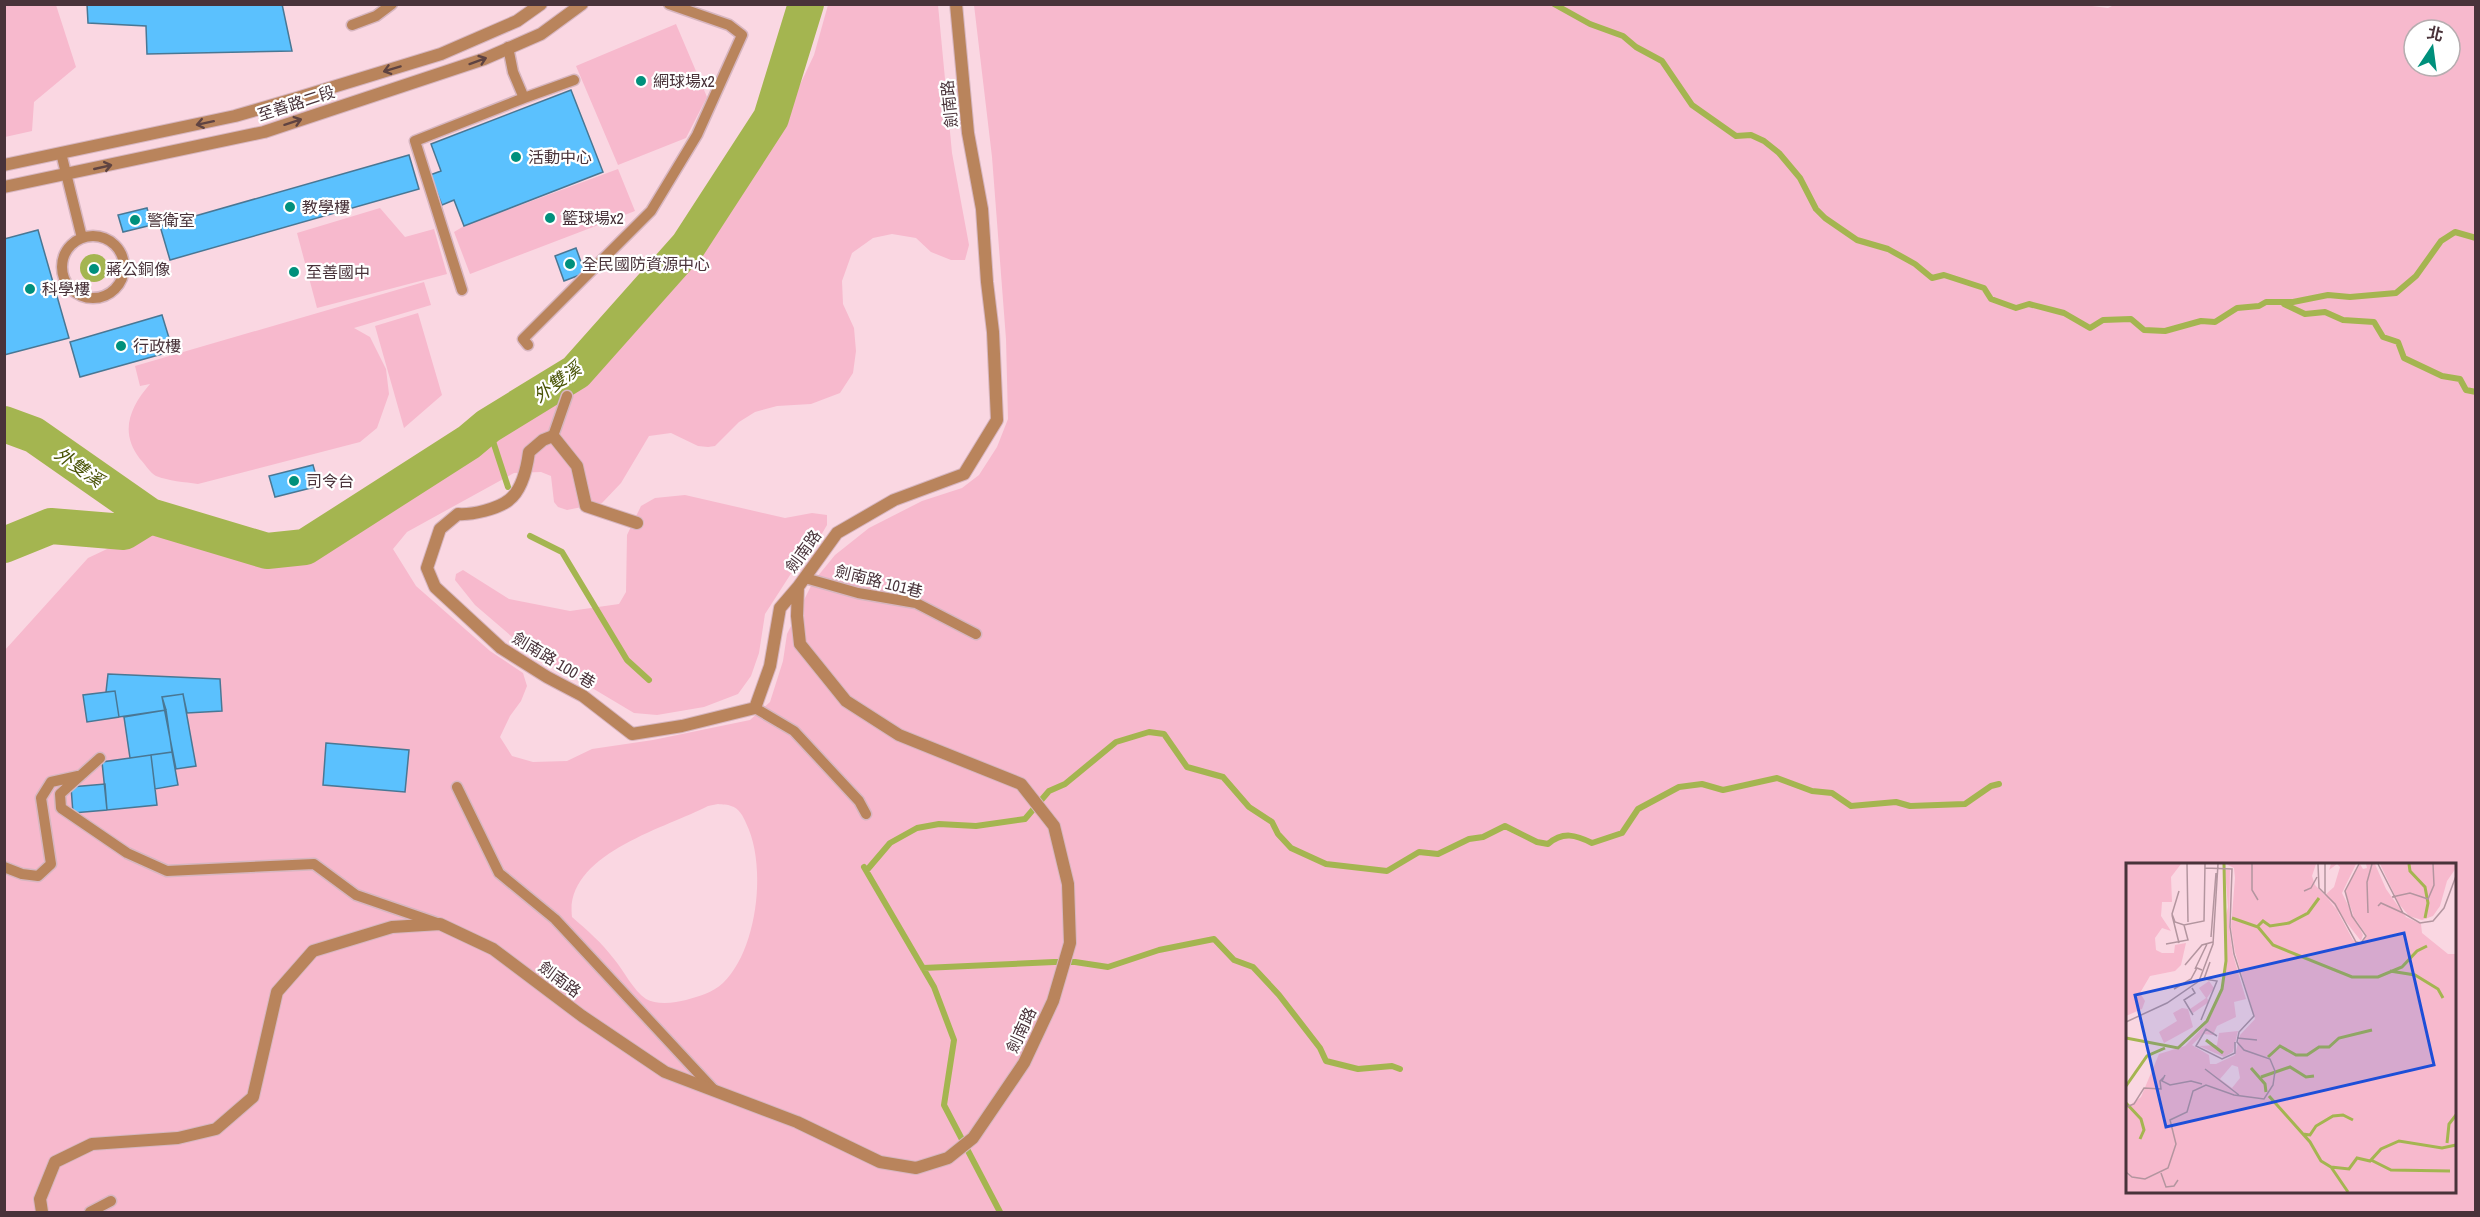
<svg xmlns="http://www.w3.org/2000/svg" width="2480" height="1217" viewBox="0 0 2480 1217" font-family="'Archivo Narrow','Noto Sans TC',sans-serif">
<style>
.green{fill:#f7b9cd;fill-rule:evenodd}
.water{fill:#a4b550}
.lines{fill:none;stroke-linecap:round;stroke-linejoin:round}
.stream{stroke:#a4b550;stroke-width:6}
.river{stroke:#a4b550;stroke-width:36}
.building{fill:#5bc1fe;stroke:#497794;stroke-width:1.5}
.service-casing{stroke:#d7b6c0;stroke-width:13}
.minor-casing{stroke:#d7b6c0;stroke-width:14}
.tertiary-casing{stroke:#d7b6c0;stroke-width:14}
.service{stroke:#b9845c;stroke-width:10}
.minor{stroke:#b9845c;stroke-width:12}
.tertiary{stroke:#b9845c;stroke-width:12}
.oneway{stroke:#5f4341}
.poi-dot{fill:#00907c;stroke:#fff;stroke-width:2}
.labels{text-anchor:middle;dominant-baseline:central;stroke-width:4.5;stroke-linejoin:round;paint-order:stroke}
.poi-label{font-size:16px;fill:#49333a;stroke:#fff;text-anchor:start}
.street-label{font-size:16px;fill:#49333a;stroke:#fff}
.water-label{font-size:18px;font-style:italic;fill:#4b5508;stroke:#fff}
.inset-river{fill:none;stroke:#a4b550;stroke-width:3}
.inset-road{fill:none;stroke:#b3959f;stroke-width:1.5}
.view{fill:#1d4ed8;fill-opacity:0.15;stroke:#1d4ed8;stroke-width:3}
.inset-edge{fill:none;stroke:#49333a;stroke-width:3}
</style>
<rect width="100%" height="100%" fill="#fad7e2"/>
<path class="green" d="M5 4 56 5 76 67 34 102 32 131 5 137Z
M2076 4 2108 8 2116 4 2475 5V1212H5V650L88 558 143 532 162 534 260 558 292 557 328 546 364 525 396 501 580 380 629 332 692 260 781 125 814 55 828 5H938L952 153 969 245 965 260H951L931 252 916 238 892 234 873 238 852 253 842 281 843 304 854 328 856 351 853 373 840 393 811 404 777 406 755 412 739 422 715 446 708 447 698 446 671 433 649 436 621 483 602 503 567 510 558 507 554 502 551 476 541 472 514 473 407 532 393 549 416 586 490 651 523 673 527 686 521 701 510 716 500 737 512 756 533 762 567 761 592 749 653 740 750 720 770 702 783 661 787 634 813 582 835 555 869 528 922 501 962 488 979 475 997 447 1008 419 1006 339 992 157 974 5ZM2414 30H2450V66H2414ZM718 804C722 805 728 804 731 806 739 808 743 816 746 823 767 865 758 949 723 983 712 993 700 996 686 1000 675 1003 656 1005 646 999 633 990 624 971 614 959 602 943 587 930 572 917 564 854 666 828 708 806ZM2128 864H2454V1192H2128Z
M676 24 707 97 686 138 618 165 576 66Z
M618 169 635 211 470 274 454 232 464 226Z
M380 208 405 237 434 229 447 274 317 308 297 233Z
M424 282 431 305 354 328 370 337 386 369 389 394 377 428 360 442 198 484C184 482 169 481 156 476 150 473 145 464 140 459 119 432 130 407 150 384L140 386 135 366Z
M418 313 442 395 404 428 375 326Z
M685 495 785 518 812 513 827 515V525L820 537 792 572 765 614 759 653 751 676 738 694 704 707 657 715 634 713 525 648 475 605 455 580 456 574 463 570 509 599 570 611 619 604 626 592 627 535 641 506 655 498Z"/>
<path class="water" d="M80 268a14 14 0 1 1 28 0a14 14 0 1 1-28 0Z"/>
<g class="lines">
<path class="stream" d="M1554 4 1590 24 1623 36 1636 47 1662 61 1692 105 1736 136 1751 135 1764 141 1779 153 1800 178 1816 209 1825 218 1857 240 1888 249 1915 264 1932 278 1944 275 1984 288 1991 299 2016 308 2029 304 2064 313 2090 328 2103 320 2131 319 2144 330 2165 331 2201 321 2215 322 2237 308 2259 306 2266 302H2293L2328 295 2350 297 2396 293 2416 276 2441 241 2455 232 2476 238
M2284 304 2305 314 2325 312 2343 320 2374 322 2383 337 2398 342 2404 358 2442 376 2460 379 2466 390 2476 392
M488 426 508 487
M530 536 562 552 627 660 649 680
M864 867 934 987 954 1040 944 1105 1000 1212
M867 870 890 843 917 828 939 824 976 826 1025 819 1049 791 1065 784 1116 742 1149 732 1164 734 1187 767 1223 777 1249 807 1272 822 1278 834 1291 848 1326 864 1387 871 1419 852 1438 854 1469 839 1483 837 1505 826 1537 842 1548 844C1563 831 1576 835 1592 843L1622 833 1638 809 1679 787 1702 784 1723 790 1777 778 1812 791 1832 793 1851 806 1896 802 1910 806 1965 804 1991 786 1999 784
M923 968 1054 962H1075L1108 967 1159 950 1214 939 1234 960 1253 967 1279 995 1320 1048 1326 1061 1358 1069 1392 1066 1400 1069"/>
<path class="river" d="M4 424 34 435 150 516 267 551 305 547 469 442 488 426 576 372 688 246 771 118 806 4
M4 545 51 526 124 532 150 516"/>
</g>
<path class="building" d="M87 4H282L292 51 147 54 146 26 88 23Z
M571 90 603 172 464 226 454 200 442 205 430 175 441 171 431 144Z
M409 155 419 189 170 260 160 226Z
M147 208 152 225 123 232 118 215Z
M38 230 69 338 4 355V239Z
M576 248 585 273 564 281 555 256Z
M162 315 173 351 80 377 70 342Z
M313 465 319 486 275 497 269 476Z
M108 674 220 679 222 711 187 713 183 694 162 697 166 710 119 717 115 691 106 692Z
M115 691 119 717 87 722 83 695Z
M183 694 196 766 176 769 162 697Z
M166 710 172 752 130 758 124 717Z
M326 743 409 750 405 792 323 785Z
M172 752 178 785 155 789 151 755Z
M151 755 157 805 107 810 102 762Z
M105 784 107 810 73 813 71 787Z"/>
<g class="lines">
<defs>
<path id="service" d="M352 25 376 16 392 4
M524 98 574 80
M61 153 82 238
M62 267a31 31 0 1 1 62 0a31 31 0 1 1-62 0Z
M462 290 415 141 524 98 513 72 508 47
M528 345 523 339 651 211 697 135 742 35 729 25 669 4
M553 436 567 396
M805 578 858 593 916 603 976 634
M755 708 794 731 859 801 866 814
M100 758 60 794 61 808 127 853 167 871 314 864 356 895 437 923
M457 787 499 873 555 919 714 1090
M4 867 22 874 38 876 51 864 41 798 51 782 78 776
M90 1212 111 1201"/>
<path id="minor" d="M637 523 586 506 577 466 553 436 543 440 529 452C527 467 522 490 509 500 498 509 472 515 458 514L440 529 427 568 435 587 501 648 547 677 583 696 632 734 682 726 755 708 770 666 780 608 798 587
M42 1212 40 1199 55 1162 92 1144 178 1138 216 1129 253 1097 277 992 313 951 392 927 440 924 493 949 582 1016 665 1072 797 1122 880 1162 916 1168 948 1158 973 1138 1024 1063 1053 1001 1070 943 1068 884 1054 826 1021 784 899 735 846 701 800 644 797 616 798 587 837 533 894 500 964 474 997 420 993 332 987 282 982 209 968 133 956 4"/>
<path id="tertiary" d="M4 165 235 116 297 98 441 54 517 21 541 4
M4 187 264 132 484 59 541 34 582 4"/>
</defs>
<use href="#service" class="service-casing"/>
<use href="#minor" class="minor-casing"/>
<use href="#tertiary" class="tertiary-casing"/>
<use href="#service" class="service"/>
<use href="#minor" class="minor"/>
<use href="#tertiary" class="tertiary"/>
</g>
<defs><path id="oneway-shaft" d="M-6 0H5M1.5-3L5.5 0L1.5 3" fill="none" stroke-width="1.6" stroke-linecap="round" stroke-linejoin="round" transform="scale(1.5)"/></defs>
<g class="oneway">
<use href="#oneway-shaft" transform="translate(478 61) rotate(-20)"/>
<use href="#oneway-shaft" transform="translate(392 69) rotate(163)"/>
<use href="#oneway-shaft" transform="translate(293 122) rotate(-18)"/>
<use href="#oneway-shaft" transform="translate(205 123) rotate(168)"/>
<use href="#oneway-shaft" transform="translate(103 167) rotate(-13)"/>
</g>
<g class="poi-dot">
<circle cx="641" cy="81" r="6"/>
<circle cx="516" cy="157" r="6"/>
<circle cx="290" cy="207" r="6"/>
<circle cx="550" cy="218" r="6"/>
<circle cx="135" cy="220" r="6"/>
<circle cx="570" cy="264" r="6"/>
<circle cx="94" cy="269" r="6"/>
<circle cx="294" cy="272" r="6"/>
<circle cx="30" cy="289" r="6"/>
<circle cx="121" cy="346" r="6"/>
<circle cx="294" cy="481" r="6"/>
</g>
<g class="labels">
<g class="poi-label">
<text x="653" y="81">網球場x2</text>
<text x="528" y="157">活動中心</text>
<text x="302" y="207">教學樓</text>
<text x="562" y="218">籃球場x2</text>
<text x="147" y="220">警衛室</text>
<text x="582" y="264">全民國防資源中心</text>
<text x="106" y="269">蔣公銅像</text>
<text x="306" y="272">至善國中</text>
<text x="42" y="289">科學樓</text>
<text x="133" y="346">行政樓</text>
<text x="306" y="481">司令台</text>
</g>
<g class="street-label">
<text transform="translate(296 103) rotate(-18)">至善路二段</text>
<text transform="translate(949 104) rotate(-96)">劍南路</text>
<text transform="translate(803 551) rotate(-54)">劍南路</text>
<text transform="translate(879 581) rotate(14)">劍南路 101巷</text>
<text transform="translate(554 660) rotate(31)">劍南路 100 巷</text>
<text transform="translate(560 979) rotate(37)">劍南路</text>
<text transform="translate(1021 1030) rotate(-65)">劍南路</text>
</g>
<g class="water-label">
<text transform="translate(557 382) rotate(-36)">外雙溪</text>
<text transform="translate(79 467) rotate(35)">外雙溪</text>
</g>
</g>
<g transform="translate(2126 863)">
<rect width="330" height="330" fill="#fad7e2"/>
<path d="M0 1H55L45 14 46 39H36L35 53 45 68 36 65 29 75 30 87 36 90H48L49 82 60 80 55 102 49 108 24 113 14 130 19 138 16 146 0 153ZM100 1H190L186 13 189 22 208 42 227 77 235 81 241 73 228 54 219 28 234 1 237 6 241 5 240 1H249L260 26 280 54 295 61 296 70 322 91H330V329H0V245L15 234 33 191 59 183 82 159 97 126 101 93 98 60 102 44 99 7H104L103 64 107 92 120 136 108 139 110 154 91 163 87 172 77 171 66 182 83 192 84 201H90L109 192 114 172 129 156 109 89 105 64 109 15 108 5ZM106 202 112 204 114 215 106 225 94 216ZM205 1H230L216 30 237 72 235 78 199 32 208 24 214 4 211 1 203 7ZM254 1H330V5L321 18 314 43 307 53 296 57 283 53 273 41ZM83 118 88 125 81 135 83 139 67 150 64 146 80 135 73 125ZM56 145 62 146 67 164 38 180 33 169 51 158 47 150ZM112 168 107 189 98 194 73 183 91 182 93 170Z" fill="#f7b9cd" fill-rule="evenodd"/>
<path class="inset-river" d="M283 1 284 8 299 24 302 40 299 55M106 55 132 64 147 82 226 114H252L276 104 291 88 301 83M132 63 137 58 144 63 163 60 182 50 193 35M264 108 289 112 312 126 317 135M0 175 52 185 81 158 96 126 100 98 98 1M80 177 97 190M142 194 154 183 170 192H181L193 184H203L213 175 246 167M125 205 139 221 140 229M135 214 164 204 180 214 188 213M0 223 21 193 39 185M143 233 184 279 195 298 205 304 223 306 231 295 244 298 255 286 273 278 316 285 330 282M0 240 15 256 18 267 14 276M177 271 184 272 190 263 207 253 217 252 227 257M321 280 323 261 330 252M245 297 265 307 324 308M205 304 222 329"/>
<path class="inset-road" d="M61 1 62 59M126 1V27L132 37M192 1 193 25 209 41 230 79 235 80 240 73 226 53 219 28 233 1M252 1 277 50 294 60 307 58 318 45 330 13M53 28 46 51 49 59 58 62 78 58 79 1M178 28 185 25 191 14M199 31V1M266 34 284 30 302 36 308 22 307 1M252 43 255 40 277 50M242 50 241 19 246 1M46 52 53 80M85 74 90 10M40 81 62 77 58 62M59 102 76 82 87 79M69 106 81 81M66 125 69 130 58 137 67 152M48 126 65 116 71 105 76 107M75 157 91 118 78 116 84 99M0 159 41 140 73 118 87 81 92 1M91 173 80 166 70 183 96 196 109 190V179M111 175 131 177M79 206 113 232M39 212 36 218 44 222 65 218 76 221M0 244 8 241 18 225 35 226 34 218 38 214M0 309 6 314 19 316 42 305 50 281 44 257 61 249 67 228 80 222 108 232 138 236 147 222 149 208 144 196 118 187 111 179 113 169 128 153 108 91 104 64 106 6 79 5M35 310 40 324 48 323 52 317"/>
<path class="view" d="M278 70 308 202 40 264 9 132Z"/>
<rect width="330" height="330" class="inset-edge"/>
</g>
<rect width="2480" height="1217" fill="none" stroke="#49333a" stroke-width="12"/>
<g transform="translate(2432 48) rotate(13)"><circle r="28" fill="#ffffff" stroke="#b6adb0" stroke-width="1.5"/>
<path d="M0-4.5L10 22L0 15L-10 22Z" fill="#00907c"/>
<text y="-9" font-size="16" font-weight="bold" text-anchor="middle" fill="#49333a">北</text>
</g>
</svg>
